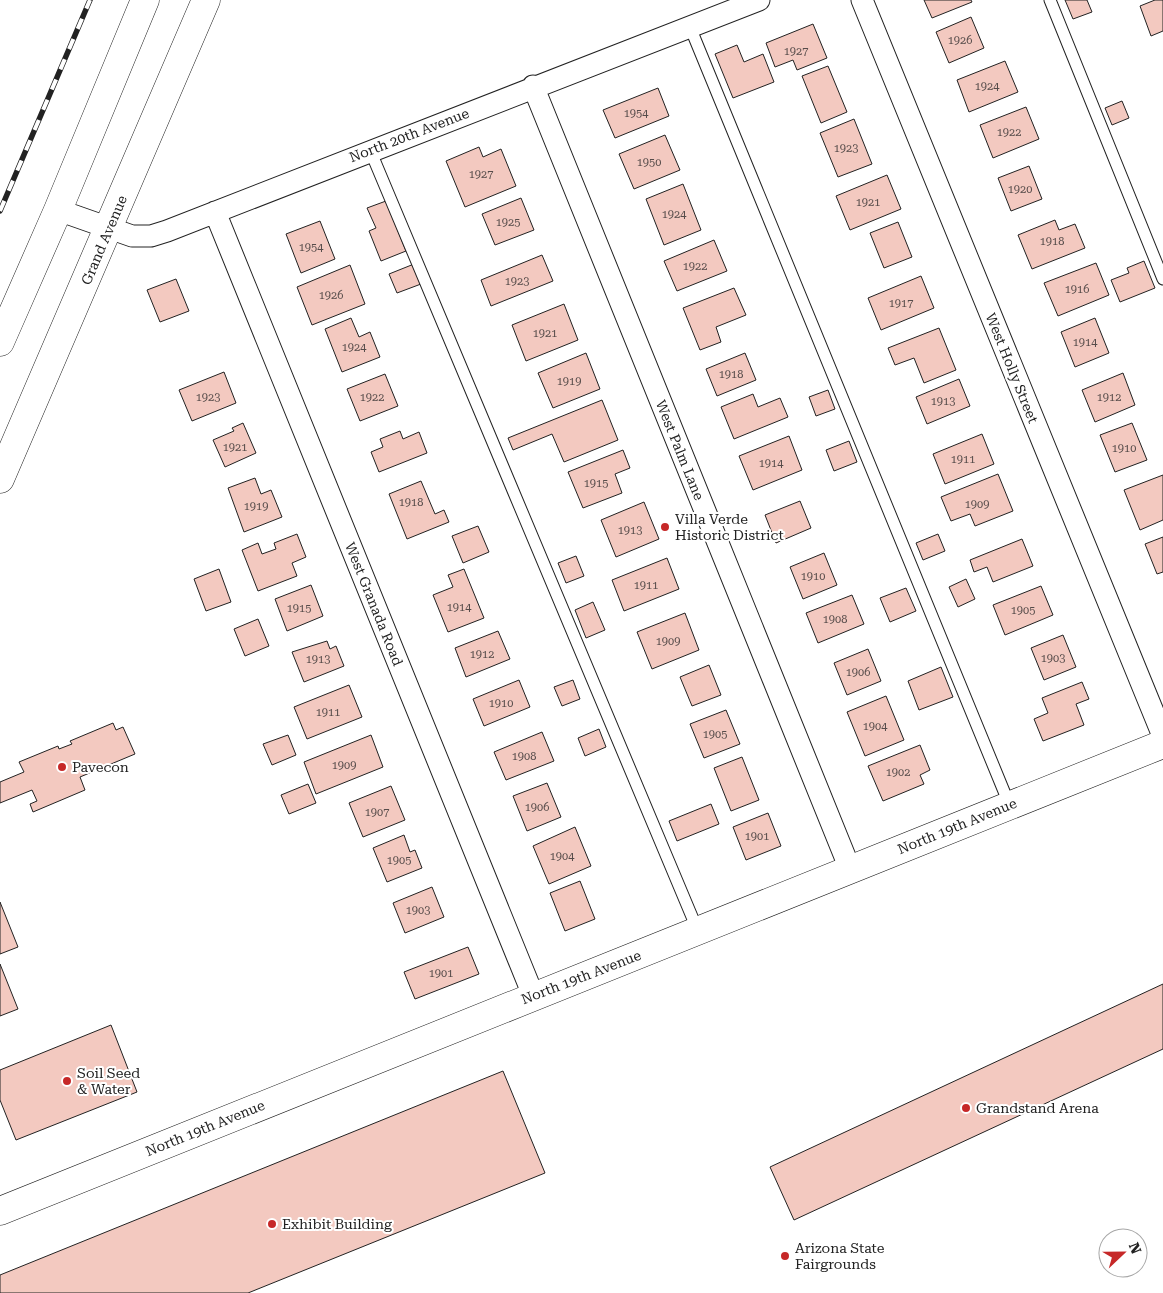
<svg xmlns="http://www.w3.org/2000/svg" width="1163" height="1293" viewBox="0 0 1163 1293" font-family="'Roboto Serif',serif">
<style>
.building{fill:#f3c9c0;stroke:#222}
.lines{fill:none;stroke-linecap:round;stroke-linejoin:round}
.lane-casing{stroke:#222;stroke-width:13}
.street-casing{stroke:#222;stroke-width:23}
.primary-casing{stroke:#222;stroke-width:29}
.lane{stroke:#fff;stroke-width:11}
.street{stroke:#fff;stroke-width:21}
.primary{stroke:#fff;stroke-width:28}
.rail-casing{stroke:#222;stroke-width:5.5}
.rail{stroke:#fff;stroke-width:4;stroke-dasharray:11;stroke-linecap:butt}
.poi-dot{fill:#c62828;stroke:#fff;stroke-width:2}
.labels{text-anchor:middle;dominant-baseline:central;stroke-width:4;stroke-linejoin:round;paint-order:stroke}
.number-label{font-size:11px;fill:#564c4a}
.street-label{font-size:14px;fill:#222;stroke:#fff}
.poi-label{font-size:14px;fill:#222;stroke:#fff;text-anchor:start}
</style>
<rect width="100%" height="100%" fill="#fff"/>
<path class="building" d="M924 0H971L972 2 932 18Z
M1065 0H1087L1092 12 1073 19Z
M1155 0H1163V31L1151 36 1140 6Z
M971 17 984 48 949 63 936 32Z
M813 24 827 58 797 70 793 60 775 67 766 43Z
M737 45 744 62 763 54 774 82 733 98 715 54Z
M1005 61 1018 92 969 112 957 80Z
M828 66 847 112 821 123 802 76Z
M658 88 669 116 615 138 603 110Z
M1122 101 1129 118 1112 125 1105 108Z
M1026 107 1039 139 993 158 980 125Z
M854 119 872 164 838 177 820 133Z
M665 135 680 170 634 189 619 154Z
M479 147 483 157 501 149 516 186 465 207 446 161Z
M1029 166 1042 199 1011 211 998 178Z
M887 175 901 209 850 230 836 196Z
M683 184 701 230 664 245 646 199Z
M521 198 534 230 495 245 482 214Z
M386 201 406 251 381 261 369 231 376 228 367 208Z
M1055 220 1059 230 1075 224 1085 248 1032 269 1018 235Z
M320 221 335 259 301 273 286 234Z
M898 222 912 257 884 268 870 233Z
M714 240 727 271 677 291 664 261Z
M542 255 553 281 491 306 481 280Z
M1144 261 1155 288 1120 302 1111 280 1129 273 1127 268Z
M1096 263 1109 295 1058 316 1044 283Z
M414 264 421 284 397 293 389 274Z
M350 265 365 304 312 325 297 287Z
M921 276 934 308 881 330 868 298Z
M176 279 189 311 160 322 147 290Z
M734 288 746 315 716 327 721 342 700 350 683 308Z
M564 304 578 340 526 361 512 325Z
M351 318 359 337 370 332 380 357 342 372 325 329Z
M1095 318 1109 353 1075 367 1061 332Z
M939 328 956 370 924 383 914 358 895 365 888 348Z
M586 353 600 389 553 408 538 373Z
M745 353 756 380 717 396 706 369Z
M224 372 236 403 192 421 179 390Z
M1123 373 1135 405 1095 422 1082 390Z
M385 374 398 406 360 421 347 389Z
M959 379 970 406 927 424 916 397Z
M828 390 835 409 816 416 809 397Z
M753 394 758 407 780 398 788 417 734 439 721 407Z
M602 400 618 440 564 462 552 434 513 450 508 438Z
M243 423 256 453 225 467 213 440 234 431 232 428Z
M1132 423 1147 460 1115 472 1100 435Z
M400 431 403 439 419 432 427 453 379 472 371 452 383 447 380 439Z
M982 434 994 464 945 484 933 454Z
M789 436 802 470 753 490 739 456Z
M849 441 857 462 834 471 826 450Z
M623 450 630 468 615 474 622 493 583 508 568 472Z
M998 474 1013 511 975 526 970 514 951 521 941 497Z
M1163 475V520L1140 530 1124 490Z
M255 478 261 494 271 490 282 517 244 532 228 488Z
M421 481 435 514 444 510 449 522 407 539 389 494Z
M800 501 811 528 776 543 765 515Z
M644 502 659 539 616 557 601 520Z
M478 526 489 552 463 563 452 536Z
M297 534 306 557 292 563 297 576 258 591 242 550 258 543 262 554 276 549 274 543Z
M938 534 945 551 923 560 916 543Z
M1163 537V572L1157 574 1145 544Z
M1022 539 1033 566 993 582 987 567 974 572 970 560Z
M824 553 837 585 803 599 790 567Z
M576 556 584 576 566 583 558 563Z
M667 558 679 589 624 611 612 580Z
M219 569 231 602 206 611 194 579Z
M464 569 484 618 448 632 433 595 453 587 448 575Z
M966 579 975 599 958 607 949 587Z
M311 585 323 616 287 631 275 599Z
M1041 586 1053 615 1005 635 993 605Z
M906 588 916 611 890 622 880 598Z
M852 595 864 624 818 643 806 613Z
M593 602 605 630 586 638 575 610Z
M685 613 699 650 652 669 637 632Z
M258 619 269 646 245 656 234 629Z
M498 631 510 659 466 677 455 648Z
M1063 635 1076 667 1044 680 1031 648Z
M327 641 330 649 336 646 344 666 304 682 292 652Z
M868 649 881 681 847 695 834 663Z
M709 665 721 695 692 706 680 677Z
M941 667 953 697 919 710 908 681Z
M519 680 530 707 484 726 473 699Z
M573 680 580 699 562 706 554 687Z
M1082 682 1089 699 1076 704 1084 725 1043 741 1034 719 1048 713 1042 698Z
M349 685 362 717 307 739 294 707Z
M886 696 904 740 865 756 847 712Z
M726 710 740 744 704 758 690 724Z
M113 723 116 730 123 727 135 754 80 777 85 790 33 812 30 804 37 801 32 790 0 803V782L24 772 19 762 58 746 59 749 72 744 70 741Z
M599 729 606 747 585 756 578 738Z
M542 732 554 761 506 780 494 752Z
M288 735 296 755 272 765 263 744Z
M371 735 383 767 316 794 304 762Z
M920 745 930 770 920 775 924 784 883 801 868 766Z
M742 757 759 800 731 811 714 768Z
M547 783 561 817 527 831 513 796Z
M308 784 316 803 289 814 281 795Z
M391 786 405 820 363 837 349 803Z
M711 804 719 824 677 841 669 821Z
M768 813 781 846 746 860 733 827Z
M575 827 591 866 549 884 533 846Z
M404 835 410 852 415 850 422 868 387 882 373 848Z
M580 881 595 919 565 931 550 893Z
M432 887 444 917 405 933 393 903Z
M0 902 18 947 0 954Z
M468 947 479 974 415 999 404 972Z
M0 964 18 1009 0 1016Z
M1163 984V1049L794 1220 770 1167Z
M111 1025 137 1092 16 1140 0 1100V1070Z
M503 1071 545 1173 248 1293H0V1275Z"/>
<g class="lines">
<defs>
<path id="lane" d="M1050 0 1163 279
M690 27 1010 806
M370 150 698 931"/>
<path id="street" d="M862 0 1163 736
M533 86 850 869
M58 210 132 236H151L167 231 759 0
M215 212 533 995"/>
<path id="primary" d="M0 342 58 210 145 0
M0 479 206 0
M0 1211 1163 744"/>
</defs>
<use href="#lane" class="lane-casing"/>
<use href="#street" class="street-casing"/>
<use href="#primary" class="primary-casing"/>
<use href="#lane" class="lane"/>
<use href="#street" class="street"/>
<use href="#primary" class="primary"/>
<defs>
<path id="rail" d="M0 211 90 0"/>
</defs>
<use href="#rail" class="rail-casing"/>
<use href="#rail" class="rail"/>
</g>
<g class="poi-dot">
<circle cx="665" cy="527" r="5"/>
<circle cx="62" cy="767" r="5"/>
<circle cx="67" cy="1081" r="5"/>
<circle cx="966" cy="1108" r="5"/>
<circle cx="272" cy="1224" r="5"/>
<circle cx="785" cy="1256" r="5"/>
</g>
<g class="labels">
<g class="number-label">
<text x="960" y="40">1926</text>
<text x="796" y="51">1927</text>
<text x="987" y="86">1924</text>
<text x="636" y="113">1954</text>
<text x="1009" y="132">1922</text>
<text x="846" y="148">1923</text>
<text x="649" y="162">1950</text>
<text x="481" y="174">1927</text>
<text x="1020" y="189">1920</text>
<text x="868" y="202">1921</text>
<text x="674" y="214">1924</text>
<text x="508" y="222">1925</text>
<text x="1052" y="241">1918</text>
<text x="311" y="247">1954</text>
<text x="695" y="266">1922</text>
<text x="517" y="281">1923</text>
<text x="1077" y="289">1916</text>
<text x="331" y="295">1926</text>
<text x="901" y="303">1917</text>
<text x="545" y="333">1921</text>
<text x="1085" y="342">1914</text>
<text x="354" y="347">1924</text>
<text x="731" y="374">1918</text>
<text x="569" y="381">1919</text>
<text x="208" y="397">1923</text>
<text x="372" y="397">1922</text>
<text x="1109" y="397">1912</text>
<text x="943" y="401">1913</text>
<text x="235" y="447">1921</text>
<text x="1124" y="448">1910</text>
<text x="963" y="459">1911</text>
<text x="771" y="463">1914</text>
<text x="596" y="483">1915</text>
<text x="411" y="502">1918</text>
<text x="977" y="504">1909</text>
<text x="256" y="506">1919</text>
<text x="630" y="530">1913</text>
<text x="813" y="576">1910</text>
<text x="646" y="585">1911</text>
<text x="459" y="607">1914</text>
<text x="299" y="608">1915</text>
<text x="1023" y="610">1905</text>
<text x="835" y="619">1908</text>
<text x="668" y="641">1909</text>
<text x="482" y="654">1912</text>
<text x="1053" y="658">1903</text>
<text x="318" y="659">1913</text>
<text x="858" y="672">1906</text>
<text x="501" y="703">1910</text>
<text x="328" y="712">1911</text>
<text x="875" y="726">1904</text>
<text x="715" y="734">1905</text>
<text x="524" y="756">1908</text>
<text x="344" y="765">1909</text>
<text x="898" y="772">1902</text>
<text x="537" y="807">1906</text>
<text x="377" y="812">1907</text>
<text x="757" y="836">1901</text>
<text x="562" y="856">1904</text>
<text x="399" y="860">1905</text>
<text x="418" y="910">1903</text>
<text x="441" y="973">1901</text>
</g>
<g class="street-label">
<text transform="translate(409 135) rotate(-21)">North 20th Avenue</text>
<text transform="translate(104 240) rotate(-67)">Grand Avenue</text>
<text transform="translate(1012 368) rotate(68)">West Holly Street</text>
<text transform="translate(680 450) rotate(68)">West Palm Lane</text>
<text transform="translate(374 604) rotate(68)">West Granada Road</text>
<text transform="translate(957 826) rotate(-22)">North 19th Avenue</text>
<text transform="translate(581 977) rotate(-21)">North 19th Avenue</text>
<text transform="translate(205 1128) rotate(-22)">North 19th Avenue</text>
</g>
<g class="poi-label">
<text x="675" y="519">Villa Verde<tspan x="675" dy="16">Historic District</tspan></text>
<text x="72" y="767">Pavecon</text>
<text x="77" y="1073">Soil Seed<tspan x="77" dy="16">&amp; Water</tspan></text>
<text x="976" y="1108">Grandstand Arena</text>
<text x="282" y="1224">Exhibit Building</text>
<text x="795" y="1248">Arizona State<tspan x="795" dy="16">Fairgrounds</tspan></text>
</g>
</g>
<g transform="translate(1123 1253) rotate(68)"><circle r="24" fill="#ffffff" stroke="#a7a7a7"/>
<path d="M0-4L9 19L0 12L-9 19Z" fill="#c62828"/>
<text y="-8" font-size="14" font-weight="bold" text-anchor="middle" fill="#222222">N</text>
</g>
</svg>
